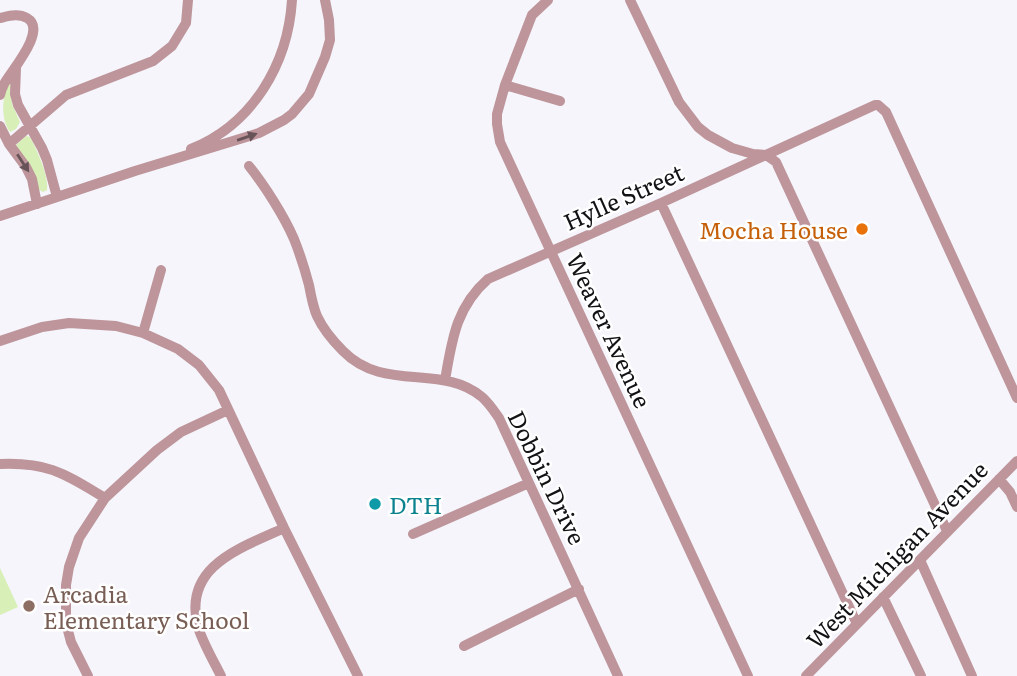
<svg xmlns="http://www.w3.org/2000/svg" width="1017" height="676" viewBox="0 0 1017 676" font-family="Literata,serif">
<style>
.green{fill:#d8efb7}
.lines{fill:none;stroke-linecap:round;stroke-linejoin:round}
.minor{stroke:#bd959b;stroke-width:10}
.oneway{fill:#685458}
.food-dot{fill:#e8710a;stroke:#fff;stroke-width:2.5}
.culture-dot{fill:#0f9aa8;stroke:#fff;stroke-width:2.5}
.education-dot{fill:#8d6e63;stroke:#fff;stroke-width:2.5}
.labels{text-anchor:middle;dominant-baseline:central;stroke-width:5;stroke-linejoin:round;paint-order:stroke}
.street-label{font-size:23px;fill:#121215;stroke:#fff}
.food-label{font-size:23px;fill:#c56008;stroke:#fff;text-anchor:end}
.culture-label{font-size:23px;fill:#0d838f;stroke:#fff;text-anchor:start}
.education-label{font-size:23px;fill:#785e54;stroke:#fff;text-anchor:start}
</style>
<rect width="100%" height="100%" fill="#f5f5fb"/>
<path class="green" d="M10 79 12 104 20 122 16 129 10 132C0 118 2 96 10 79Z
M26 136 30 137C37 150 49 176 47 190L43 192 38 189 16 145Z
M0 568 18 607 0 615Z"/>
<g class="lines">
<path class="minor" d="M548 0 532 15 505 85 497 114V124L500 142 748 676
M630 0 679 102 698 127 708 135 732 148 753 154 766 155 776 162 947 531
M0 18C9 16 18 13 27 18 48 30 11 71 4 84 2 88 1 91 0 95
M16 68 15 94 18 105 42 148 47 160 57 197
M505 85 560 101
M0 126 9 144 26 167 32 179 37 204
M9 144 66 95 153 61 172 46 186 23 188 0
M191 149C253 124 288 64 292 0
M249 166C265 186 284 216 294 239 300 254 305 270 309 285 311 296 313 307 317 316 323 329 333 341 343 351 384 393 442 363 482 397 489 403 494 411 499 418L618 676
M661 203 857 624
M0 216 135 171 259 133 284 120 292 114 309 94 325 57 330 40 329 20 325 0
M143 333 161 270
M0 341 42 327 69 323 116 326 143 333 178 349 199 365 219 390 284 528 358 676
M445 380C452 340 456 307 488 279L661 203 875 105H878L886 112 1017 398
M0 464C49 462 65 474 105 498
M999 479 1010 492 1017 507
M413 534 529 483
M920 560 972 676
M883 597 921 676
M464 646 579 589
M88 676 71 642 66 623V585L69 567 79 538 105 498 157 450 181 432 228 410
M221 676C213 660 203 643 198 627 182 566 241 548 284 528
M806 676 1017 461"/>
</g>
<defs><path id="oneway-solid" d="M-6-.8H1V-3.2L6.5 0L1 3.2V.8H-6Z" transform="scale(1.75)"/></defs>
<g class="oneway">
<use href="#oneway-solid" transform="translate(247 137) rotate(-19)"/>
<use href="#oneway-solid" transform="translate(23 163) rotate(57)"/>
</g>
<circle class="food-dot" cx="862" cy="229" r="7"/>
<circle class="culture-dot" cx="375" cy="504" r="7"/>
<circle class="education-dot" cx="29" cy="606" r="7"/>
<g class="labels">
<g class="street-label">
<text transform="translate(623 196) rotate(-24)">Hylle Street</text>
<text transform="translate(610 330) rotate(65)">Weaver Avenue</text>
<text transform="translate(548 477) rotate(64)">Dobbin Drive</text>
<text transform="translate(896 554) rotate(-46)">West Michigan Avenue</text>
</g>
<g class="food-label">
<text x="848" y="229">Mocha House</text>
</g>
<g class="culture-label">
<text x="389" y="504">DTH</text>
</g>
<g class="education-label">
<text x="43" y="593">Arcadia<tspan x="43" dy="26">Elementary School</tspan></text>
</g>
</g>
</svg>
